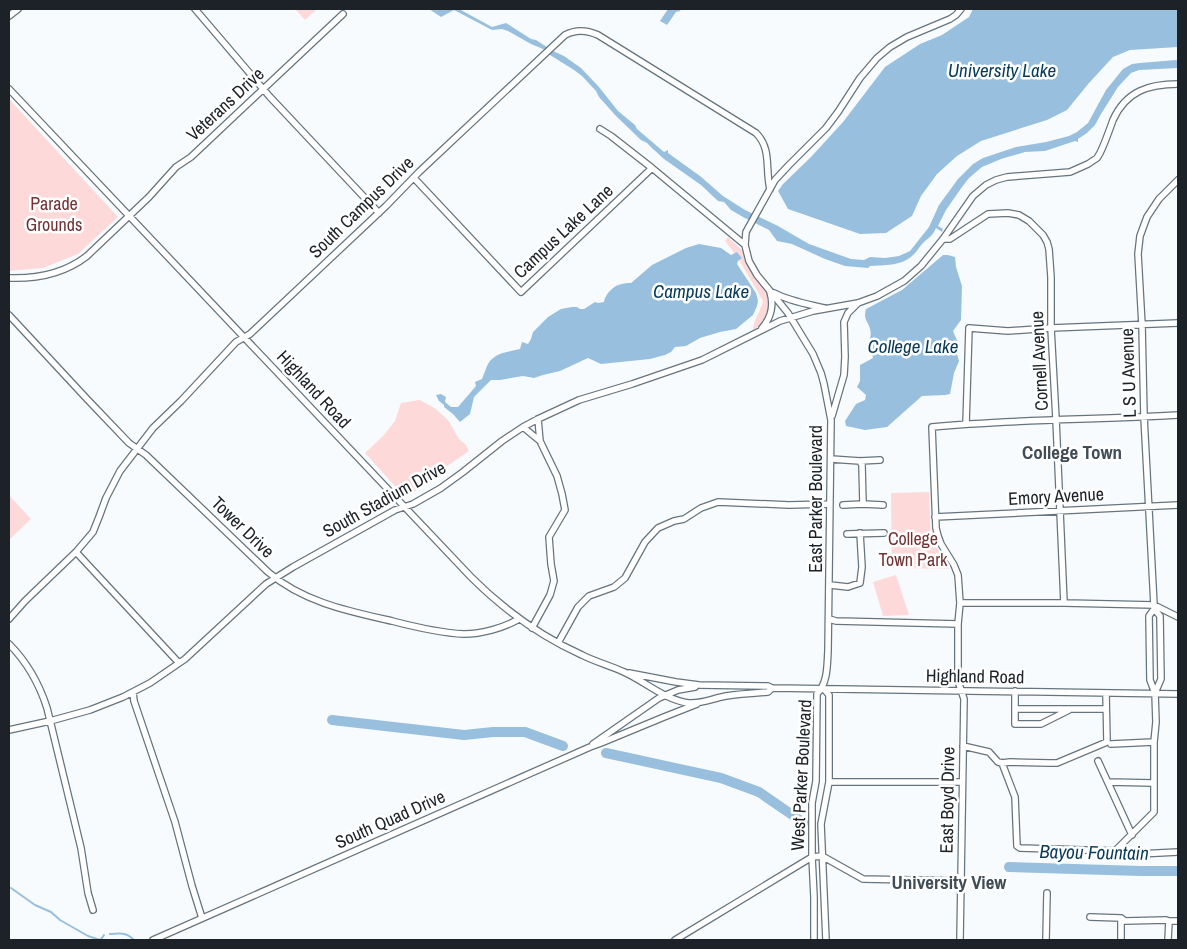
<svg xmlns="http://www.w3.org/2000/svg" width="1187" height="949" viewBox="0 0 1187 949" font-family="'Archivo Narrow',sans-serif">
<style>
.green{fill:#fddad9}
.water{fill:#98c0de}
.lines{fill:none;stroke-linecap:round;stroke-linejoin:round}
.stream{stroke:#98c0de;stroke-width:2}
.river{stroke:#98c0de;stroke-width:10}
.minor-casing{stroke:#65747e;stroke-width:8}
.minor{stroke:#fff;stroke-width:5.5}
.labels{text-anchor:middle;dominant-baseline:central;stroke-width:5;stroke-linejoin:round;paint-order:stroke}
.street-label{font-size:18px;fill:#1c2227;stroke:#fff}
.park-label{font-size:18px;fill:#713234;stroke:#fff}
.water-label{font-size:19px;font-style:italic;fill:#083a58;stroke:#fff}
.neighbourhood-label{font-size:19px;font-weight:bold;fill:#404d57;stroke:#fff}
</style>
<rect width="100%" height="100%" fill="#f8fbfd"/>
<path class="green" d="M295 9H317L305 20Z
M9 99 118 217 78 254 43 268 9 271Z
M728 237 742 250 753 274 767 293 770 300 769 312 761 325 753 330C753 320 761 311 763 301L739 260 742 258 737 252 735 254 725 241Z
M420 400 436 409 448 420 459 439 466 445 469 451 424 482 423 487 410 494H402L365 453 383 436 395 421 401 403Z
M929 492 931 540 948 564 950 569 892 568 891 493Z
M9 495 31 519 9 540Z
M896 575 909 615 883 616 873 582Z"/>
<path class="water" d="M429 9H459L492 27 506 23 531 39 536 40 553 51 564 56 581 68 599 87 618 111 635 125 637 129 664 152 668 150V153L700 176 723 196 745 210 778 226 809 244 851 259 864 260 870 257 885 258 899 256 910 251 914 246 929 227 939 205 958 179 973 164 983 158 1016 147 1046 142 1069 136 1077 132 1088 123 1106 90 1123 69 1132 64 1140 63 1176 60 1178 61V68L1139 70 1131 73 1118 87 1101 114 1095 125 1087 133 1078 139V142L1075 141 1045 151 1025 152 1001 159 982 167 969 178 962 187 946 210 938 226 943 229 942 232 936 228C933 236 928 238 923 243 919 247 917 252 912 256 901 266 884 265 870 266L868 268 845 266 825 259 792 244 777 241 769 230 743 217 731 210 724 202 718 201 701 185 664 159 653 149 647 143 641 140 616 116 599 97 596 91 582 76 574 70 550 55 543 49 531 44 508 31 502 29 492 30 454 10 441 17Z
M668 9H681L680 11 676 12 667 25 660 21Z
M973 9H1178V47L1130 50 1113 57 1089 83 1067 110 1047 120 981 141 957 156 937 174 921 196 912 216 886 233 860 234 788 209 778 191 783 184 811 157 843 122 885 67 920 44 942 35 969 17Z
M699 244 721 248 731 255 737 252 742 258 738 261 737 264 756 293 758 301 757 306 753 315 736 329 720 332 700 338 686 346 675 347 671 352 665 355 650 359 601 364 588 358 560 371 543 375 534 378 523 376 500 380H491L474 397 470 414 460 422 453 414 444 407V405L439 401 436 395 441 394 446 397 445 402 451 407H458L476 386 475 382 482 379C484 374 486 368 488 364 495 352 509 352 520 349L522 342 528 344 531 339 533 332 548 317 561 309 572 307H577L580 309H584L595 302 598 303 604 302C605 294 614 285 622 284 625 283 628 283 631 283L652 265 686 248Z
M943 255H948L955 257 956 267 962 286 961 320 953 331 959 345 956 351 959 361 954 373 950 394 945 395 922 396 887 427 865 430 846 426 845 421 856 404 865 400 866 395 857 387 860 381V365L873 358C872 354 870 349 869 345 869 339 872 336 870 329 868 320 863 321 866 309L902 290Z"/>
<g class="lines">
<path class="stream" d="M11 888 35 905 51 912 60 920 88 936 100 940 102 938 104 935
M110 934C119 933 127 932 134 940"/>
<path class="river" d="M332 720 464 735 493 732H525L563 746
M606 753 721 778 759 792 804 823
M1009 867 1141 871H1178"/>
<defs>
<path id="minor" d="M195 9 270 97 379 213
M9 16 18 9
M9 89 471 577C504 610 540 636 582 655 596 662 611 666 624 672 646 682 665 700 689 703 702 704 714 698 726 696 740 694 754 693 768 692L772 688
M600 129 611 136 652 168 745 245
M414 178 521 292 652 168
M943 239H950L988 214 1008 213 1019 215 1029 221 1043 235 1047 242 1049 249 1051 277V328L1056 419 1064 603
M9 278C36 279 65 273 87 256L149 197 176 167 191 157 343 14
M774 293C789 301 807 304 824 308
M9 315 87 399 129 443 146 455 268 572C303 602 348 611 392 621 415 627 440 633 464 634 482 634 503 628 519 619
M762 328C771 318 774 305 770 292
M832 416 844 375 845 357 844 322 848 313 858 303
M538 419 540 441
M966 424 969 328 1008 331 1051 328 1178 323
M523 427 540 441 557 476 562 494 565 510 549 537 551 564 554 581 550 595 532 628
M831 459 860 461 880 460
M860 461 862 465 863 504
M843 505 863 504 883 505
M935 517 1178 505
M847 534 884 533
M76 552 179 663
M830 585 848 587 860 583 862 567 860 533
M960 603H1064L1154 605 1178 617
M1154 609 1160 616 1161 679 1155 693
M9 619 25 601 76 552 93 532 99 517 106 498 120 471 153 428 181 401 236 342 250 334 386 206 419 172 565 35C576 29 587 30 598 35L756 133C772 149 765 169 770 189
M829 619 836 621 958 624
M558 643 578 607 589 596 614 587 625 578 645 542 658 528 674 521 684 519 701 508 718 502 789 505 829 504
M9 644C28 663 39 683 47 708L81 848 88 893 93 910
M629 673 676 682 699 685 768 686 772 688 1178 694
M823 688 829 695V782L821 824 826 940
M1015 691V709H1106
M133 692 134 701 175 822 192 886 202 918
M1015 709V724H1041L1069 710
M9 730 50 721 90 710 123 697 150 683 185 659 266 584 293 567 379 519 395 510 413 504 441 488 463 472 502 441 523 427 538 419 579 400 632 384 702 360 780 321 813 311 858 303 877 296 904 281 921 266 943 239 973 196 986 185 996 180 1007 177 1070 172 1088 164 1097 158 1100 153C1105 143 1109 131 1113 120 1126 91 1149 84 1178 84
M1154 742 1156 722 1155 693 1150 680 1149 616 1154 609V605L1144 417 1142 325 1138 254 1140 236 1147 217 1159 199 1178 180
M593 744 659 698 678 690 695 687
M1111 744 1154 742V812L1115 851
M963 746 989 752 998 762 1002 763 1010 762 1049 763H1057L1107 742 1106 693
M1098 761 1132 835
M1002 763 1015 797 1017 846 1020 848 1115 851 1139 854 1178 852
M829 782H962
M1108 782 1153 783
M822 856 863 879 961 881
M1090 917 1121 918 1125 921 1166 920 1169 921 1168 940
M1169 921H1178
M153 940 590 747 601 743 664 717 697 704
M675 940 812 857 822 856
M814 940V897L812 857V803L816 781 817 694C828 682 827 666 828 651L831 420 824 384 821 373 813 354 788 313 757 275 749 261 745 245 746 232 775 180 789 165 826 128 838 112 860 78 877 58 890 47 907 37 950 19 956 15 961 9
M960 940 964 699 958 681V624L960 603 958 575 954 565 941 544 938 536 936 528 932 427C1014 419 1096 420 1178 415
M1046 940 1047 893
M1121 940V918"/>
</defs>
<use href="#minor" class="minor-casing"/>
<use href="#minor" class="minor"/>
</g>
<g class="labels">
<g class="street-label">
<text transform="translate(225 104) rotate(-43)">Veterans Drive</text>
<text transform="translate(361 207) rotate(-44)">South Campus Drive</text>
<text transform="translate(563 231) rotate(-43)">Campus Lake Lane</text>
<text transform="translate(1039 361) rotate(-93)">Cornell Avenue</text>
<text transform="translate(1128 373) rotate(-92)">L S U Avenue</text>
<text transform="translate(314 389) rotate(47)">Highland Road</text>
<text transform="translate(1056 496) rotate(-3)">Emory Avenue</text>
<text transform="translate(384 499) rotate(-29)">South Stadium Drive</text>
<text transform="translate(815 499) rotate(-90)">East Parker Boulevard</text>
<text transform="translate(243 527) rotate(44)">Tower Drive</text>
<text transform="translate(975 676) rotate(1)">Highland Road</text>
<text transform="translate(801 775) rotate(-87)">West Parker Boulevard</text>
<text transform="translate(947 800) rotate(-89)">East Boyd Drive</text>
<text transform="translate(390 819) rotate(-24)">South Quad Drive</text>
</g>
<g class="park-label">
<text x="54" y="203">Parade<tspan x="54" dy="21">Grounds</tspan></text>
<text x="913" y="538">College<tspan x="913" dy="21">Town Park</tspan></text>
</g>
<g class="water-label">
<text x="1002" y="70">University Lake</text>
<text x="701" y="291">Campus Lake</text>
<text x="913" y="346">College Lake</text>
<text transform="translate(1094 852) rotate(1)">Bayou Fountain</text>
</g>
<g class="neighbourhood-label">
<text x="1072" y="452">College Town</text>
<text x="949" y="882">University View</text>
</g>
</g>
<rect width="1187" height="949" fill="none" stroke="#1c2227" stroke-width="20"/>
</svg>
